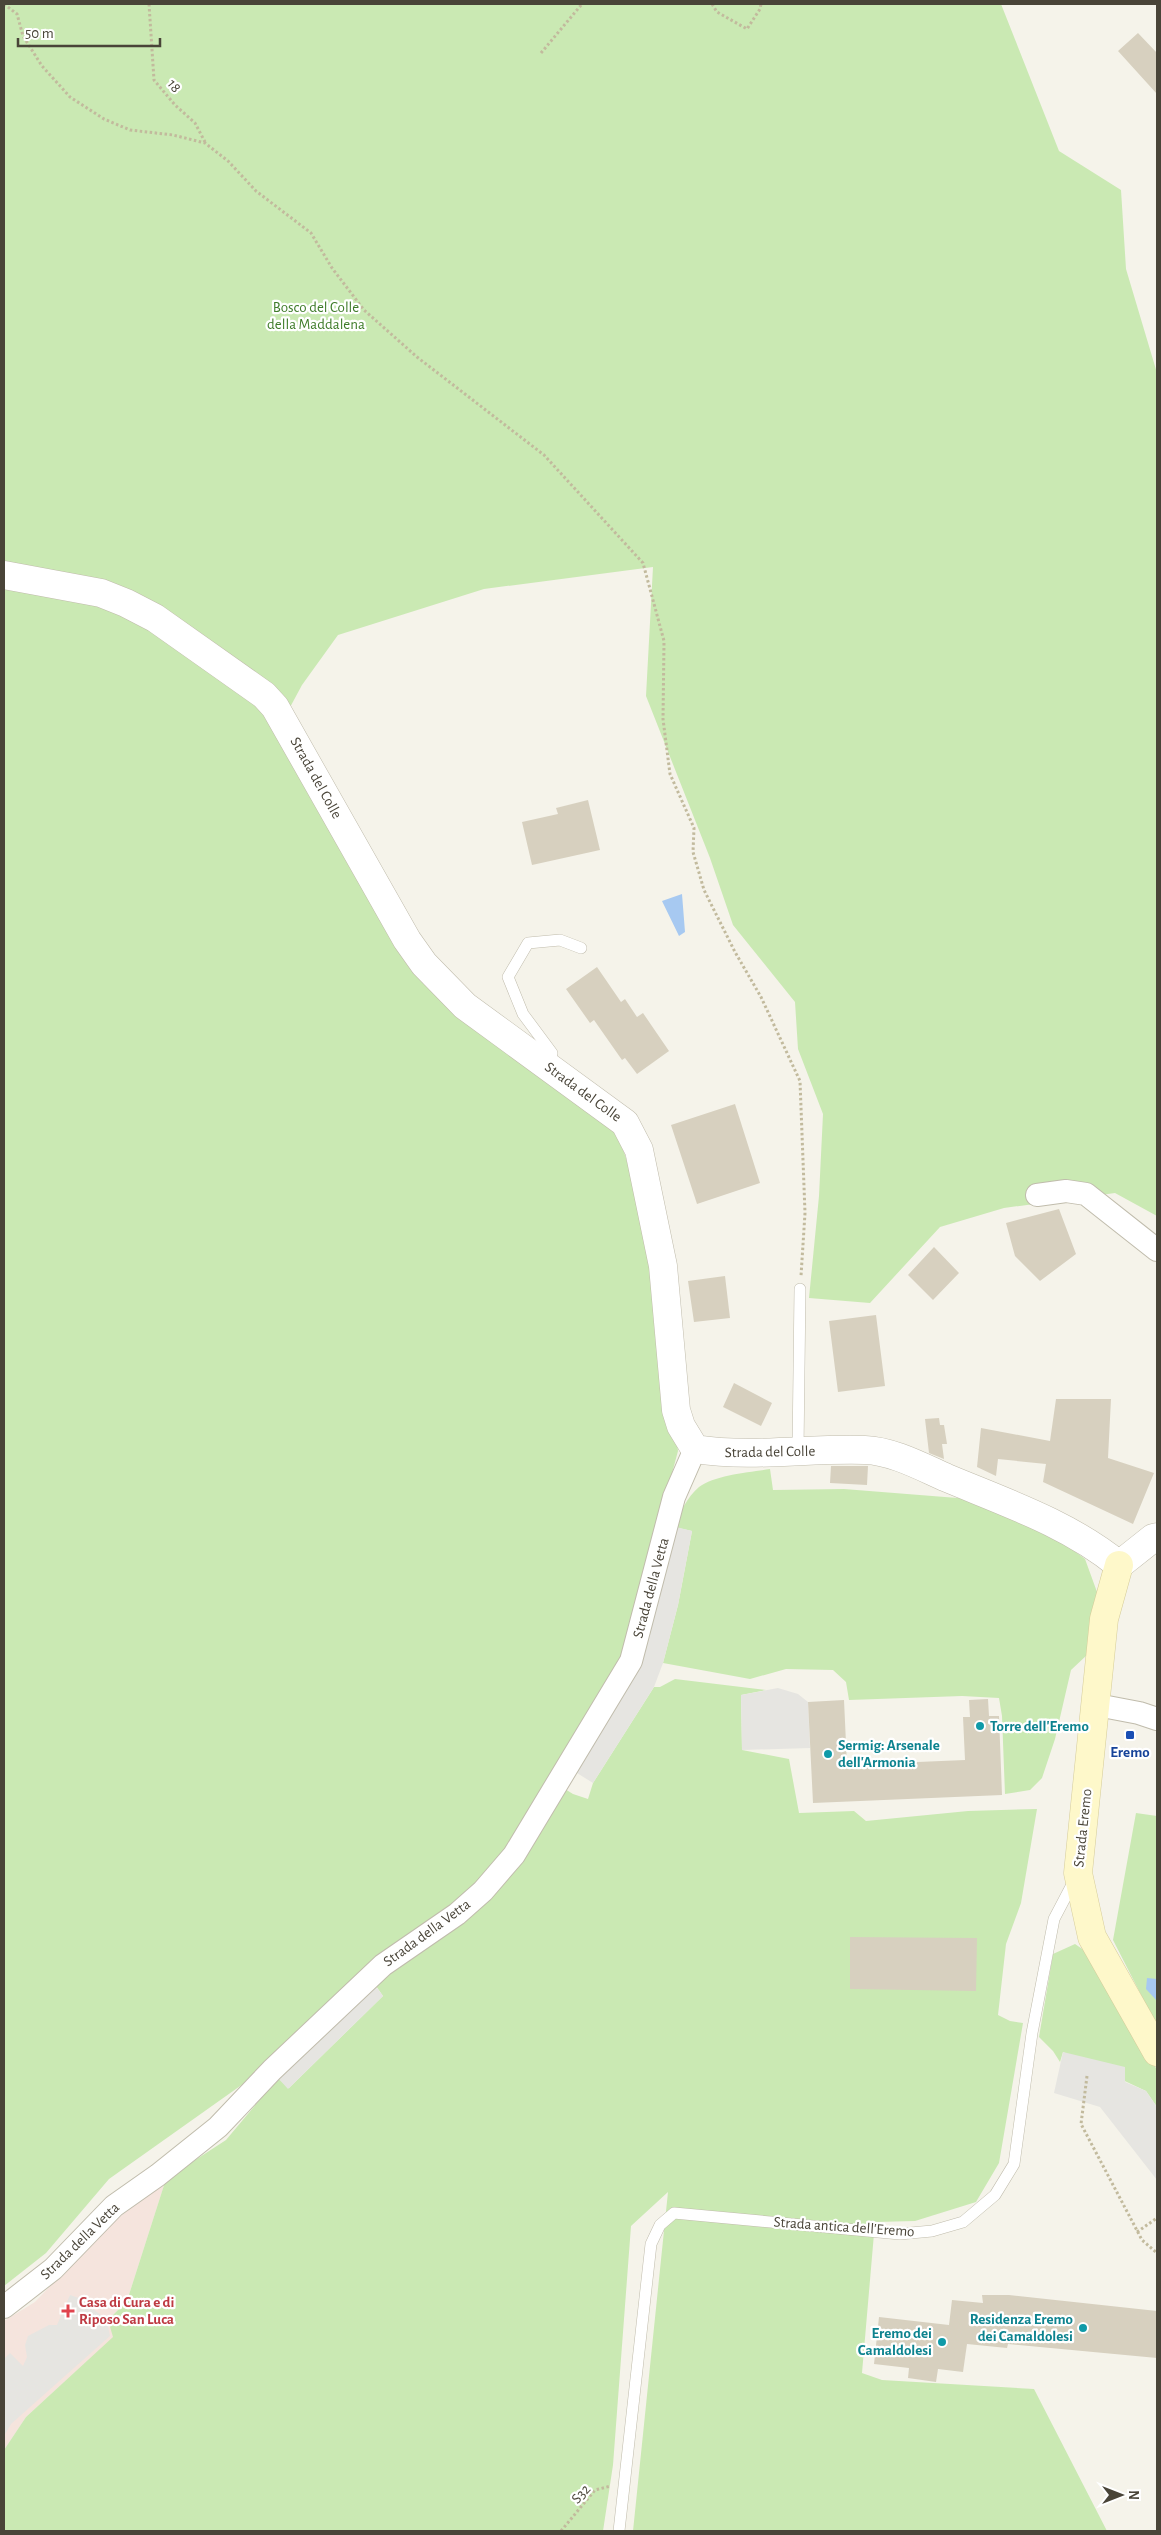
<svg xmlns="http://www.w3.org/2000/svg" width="1161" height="2535" viewBox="0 0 1161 2535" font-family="'Alegreya Sans',sans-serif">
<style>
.medical{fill:#f5e4dd}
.green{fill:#cae9b3}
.parking{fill:#e6e5e1}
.water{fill:#a7c9f1}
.building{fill:#d7d0bf}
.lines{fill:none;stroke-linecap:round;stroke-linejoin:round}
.service-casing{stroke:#c0bcac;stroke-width:12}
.minor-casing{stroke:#c0bcac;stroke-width:24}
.tertiary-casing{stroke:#c0bcac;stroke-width:29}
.secondary-casing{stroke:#d5cc9a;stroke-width:29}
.path{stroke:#c2ba9d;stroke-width:3;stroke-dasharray:2.5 2.5;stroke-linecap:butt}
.service{stroke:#fff;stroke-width:11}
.minor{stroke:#fff;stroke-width:22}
.tertiary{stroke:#fff;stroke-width:28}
.secondary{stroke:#fef8ca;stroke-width:28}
.culture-dot{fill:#0f9aa8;stroke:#fff;stroke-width:2}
.transit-dot{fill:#1a4fb4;stroke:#fff;stroke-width:2}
.health-dot{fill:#e0444e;stroke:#fff;stroke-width:2}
.labels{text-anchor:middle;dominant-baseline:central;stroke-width:4.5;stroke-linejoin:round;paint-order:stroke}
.street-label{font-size:15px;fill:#494438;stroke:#fff}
.park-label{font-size:15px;fill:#3f7c2a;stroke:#fff}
.culture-label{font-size:15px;font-weight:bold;fill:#0d838f;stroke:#fff;text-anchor:start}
.transit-label{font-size:15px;font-weight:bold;fill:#164399;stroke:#fff}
.health-label{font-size:15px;font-weight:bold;fill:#be3a42;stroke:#fff;text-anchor:start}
</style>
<rect width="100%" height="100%" fill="#f5f3ea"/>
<path class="medical" d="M166 2179 127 2301 108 2320 114 2337 26 2417 4 2450V2321L35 2302 105 2229Z"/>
<path class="green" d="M4 4H1001L1059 151 1121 190 1126 269 1157 373V1216L1115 1193 1004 1208 940 1227 870 1303 809 1298 819 1196 823 1114 798 1049 795 1002 733 925 710 858 646 696 653 567 484 589 338 635 302 685 281 724 445 1002 616 1127 638 1196 656 1293 678 1451 622 1659 552 1781 573 1794 588 1799 593 1783 654 1687H660L675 1679 766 1690 741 1695 742 1750 789 1759 799 1813 854 1811 866 1821 968 1811 1037 1809 1021 1903 1006 1944 998 2015 1010 2021 1023 2023 999 2163 976 2202 915 2221 875 2222 862 2373 882 2380 1034 2389 1107 2531H633L668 2192 631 2226 613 2465 603 2531H4V2450L26 2417 113 2337 108 2320 127 2301 166 2179 226 2140 278 2078 289 2088 383 1996 364 1969 267 2067 109 2179 46 2253 4 2286Z
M770 1469 773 1490 844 1489 970 1499 1044 1528 1085 1559 1097 1592 1087 1655 1071 1670 1055 1739 1042 1778 1030 1790 1005 1794 1002 1716 999 1698 962 1696 849 1700 846 1682 833 1670 786 1669 750 1679 663 1663 678 1605 692 1531 674 1527C680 1513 687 1497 699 1487 714 1475 751 1472 770 1469Z
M1136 1813 1157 1816V2026L1113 1940Z
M1075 1944 1094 1957 1157 2070V2107L1146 2091 1063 2052 1060 2062 1053 2051 1039 2037 1053 1954Z"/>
<path class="parking" d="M668 1525 692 1531 678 1605 663 1663 654 1687 593 1783 569 1768 624 1676Z
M778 1688 798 1694 808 1702 810 1748 742 1750 741 1695Z
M370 1978 383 1996 288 2089 278 2078Z
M1063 2052 1125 2067V2082L1146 2091 1157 2107V2180L1100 2107 1054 2093Z
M70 2295 79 2298 102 2316 107 2322 110 2336 11 2424 4 2436V2359L10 2353 23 2366 27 2357 25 2345 28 2336 49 2325H57Z"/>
<path class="water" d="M682 894 685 932 679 936 662 901Z
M1147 1978 1157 1979V2001L1146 1989Z"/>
<path class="building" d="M1138 33 1157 53V94L1118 51Z
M588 800 600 850 532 865 522 822 558 814 556 808Z
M597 967 621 1002 625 999 637 1017 643 1013 669 1051 637 1074 625 1058 622 1060 594 1020 590 1023 566 989Z
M735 1104 760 1183 697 1204 671 1125Z
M1059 1209 1076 1254 1040 1281 1015 1256 1006 1223Z
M934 1247 959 1273 933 1300 908 1275Z
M725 1276 730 1318 694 1322 688 1281Z
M876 1315 885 1386 838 1392 829 1321Z
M734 1383 772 1403 761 1426 723 1407Z
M1056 1399H1111L1108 1458 1154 1473 1133 1524 1043 1482 1046 1464 998 1459 996 1476 977 1467 981 1428 1050 1441Z
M939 1418 940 1425H944L947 1444H942L944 1459 929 1453 925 1419Z
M831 1466H868L867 1485 830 1483Z
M988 1699 989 1716H999L1002 1795 813 1803 808 1702 844 1700 847 1765 965 1760 963 1717H970L969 1700Z
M850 1937 977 1938 976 1991 850 1989Z
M982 2295H1009L1157 2311V2358L1008 2344 1007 2348 967 2344 963 2372 938 2369 936 2382 908 2378 909 2368 874 2364 879 2317 949 2325 952 2300 983 2303Z"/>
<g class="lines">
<defs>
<path id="service" d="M550 1067 552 1053 523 1014 508 977 528 943 560 940 581 948
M798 1451 800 1289
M619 2531 651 2244 660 2225 674 2213 900 2234 932 2231 963 2222 995 2195 1014 2164 1032 2033 1054 1919 1075 1879"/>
<path id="minor" d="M1037 1195 1066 1191 1086 1194 1157 1250
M1097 1705 1139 1713 1157 1719
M4 2307 53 2269 114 2206 158 2175 218 2127 272 2070 383 1965 457 1914 483 1891 514 1855 631 1661 674 1497 695 1449"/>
<path id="tertiary" d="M4 575 101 593 126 603 155 618 264 695 275 707 407 940 424 964 465 1006 625 1123 639 1150 663 1266 676 1410 681 1426 695 1449C752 1458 809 1448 865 1450 893 1451 922 1467 947 1478 1007 1503 1069 1524 1119 1565L1153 1538 1157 1537"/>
<path id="secondary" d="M1119 1565 1104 1619 1078 1873 1092 1937 1157 2052"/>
</defs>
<use href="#service" class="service-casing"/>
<use href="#minor" class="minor-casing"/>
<use href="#tertiary" class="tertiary-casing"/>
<use href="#secondary" class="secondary-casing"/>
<path class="path" d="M4 4 17 14 23 36 42 66 70 97 104 119 130 130 173 135 205 143 228 161 256 191 311 233 332 268 364 310 417 357 544 455 643 563 664 641 663 719 670 774 694 828 693 852 704 890 735 952 761 997 800 1081 805 1213 801 1276
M149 4 154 80 175 105 195 123 205 142
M712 4 717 12 747 29 760 9 761 4
M541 53 582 4
M1087 2076 1081 2124 1142 2240 1157 2253
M1137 2232 1157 2218
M561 2531 595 2490 611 2486"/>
<use href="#service" class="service"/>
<use href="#minor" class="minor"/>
<use href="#tertiary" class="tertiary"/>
<use href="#secondary" class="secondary"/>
</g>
<g class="culture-dot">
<circle cx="980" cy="1726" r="5"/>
<circle cx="828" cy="1754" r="5"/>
<circle cx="1083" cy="2328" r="5"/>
<circle cx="942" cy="2342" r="5"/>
</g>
<rect class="transit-dot" x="1125" y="1730" width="10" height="10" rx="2.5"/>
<path class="health-dot" d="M65.5 2303.5h5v5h5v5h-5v5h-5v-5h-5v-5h5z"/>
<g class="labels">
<g class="street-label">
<text transform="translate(174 86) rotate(51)">18</text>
<text transform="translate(316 778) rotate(61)">Strada del Colle</text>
<text transform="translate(583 1092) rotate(36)">Strada del Colle</text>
<text transform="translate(770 1452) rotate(-1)">Strada del Colle</text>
<text transform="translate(651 1588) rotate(-75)">Strada della Vetta</text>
<text transform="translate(1083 1828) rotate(-84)">Strada Eremo</text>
<text transform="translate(427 1933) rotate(-36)">Strada della Vetta</text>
<text transform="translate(844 2227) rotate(4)">Strada antica dell'Eremo</text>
<text transform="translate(80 2241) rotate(-44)">Strada della Vetta</text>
<text transform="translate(581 2494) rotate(-47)">S32</text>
</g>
<g class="park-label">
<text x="316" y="307">Bosco del Colle<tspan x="316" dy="17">della Maddalena</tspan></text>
</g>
<g class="culture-label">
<text x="990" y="1726">Torre dell'Eremo</text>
<text x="838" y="1745">Sermig: Arsenale<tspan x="838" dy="17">dell'Armonia</tspan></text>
<text x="1073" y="2319" text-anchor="end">Residenza Eremo<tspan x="1073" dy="17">dei Camaldolesi</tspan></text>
<text x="932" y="2333" text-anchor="end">Eremo dei<tspan x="932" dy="17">Camaldolesi</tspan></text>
</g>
<g class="transit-label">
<text x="1130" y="1752">Eremo</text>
</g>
<g class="health-label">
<text x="79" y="2302">Casa di Cura e di<tspan x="79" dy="17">Riposo San Luca</tspan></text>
</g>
</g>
<rect width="1161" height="2535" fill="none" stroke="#494438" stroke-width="10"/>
<g transform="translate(1121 2495) rotate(90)" stroke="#ffffff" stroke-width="4" paint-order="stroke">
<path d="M0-4L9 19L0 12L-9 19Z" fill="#494438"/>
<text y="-8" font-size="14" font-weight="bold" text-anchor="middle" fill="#494438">N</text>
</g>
<path d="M18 38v8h142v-8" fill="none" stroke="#494438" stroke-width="2.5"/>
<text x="25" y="38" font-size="15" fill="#494438" stroke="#ffffff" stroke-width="4" paint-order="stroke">50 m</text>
</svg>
